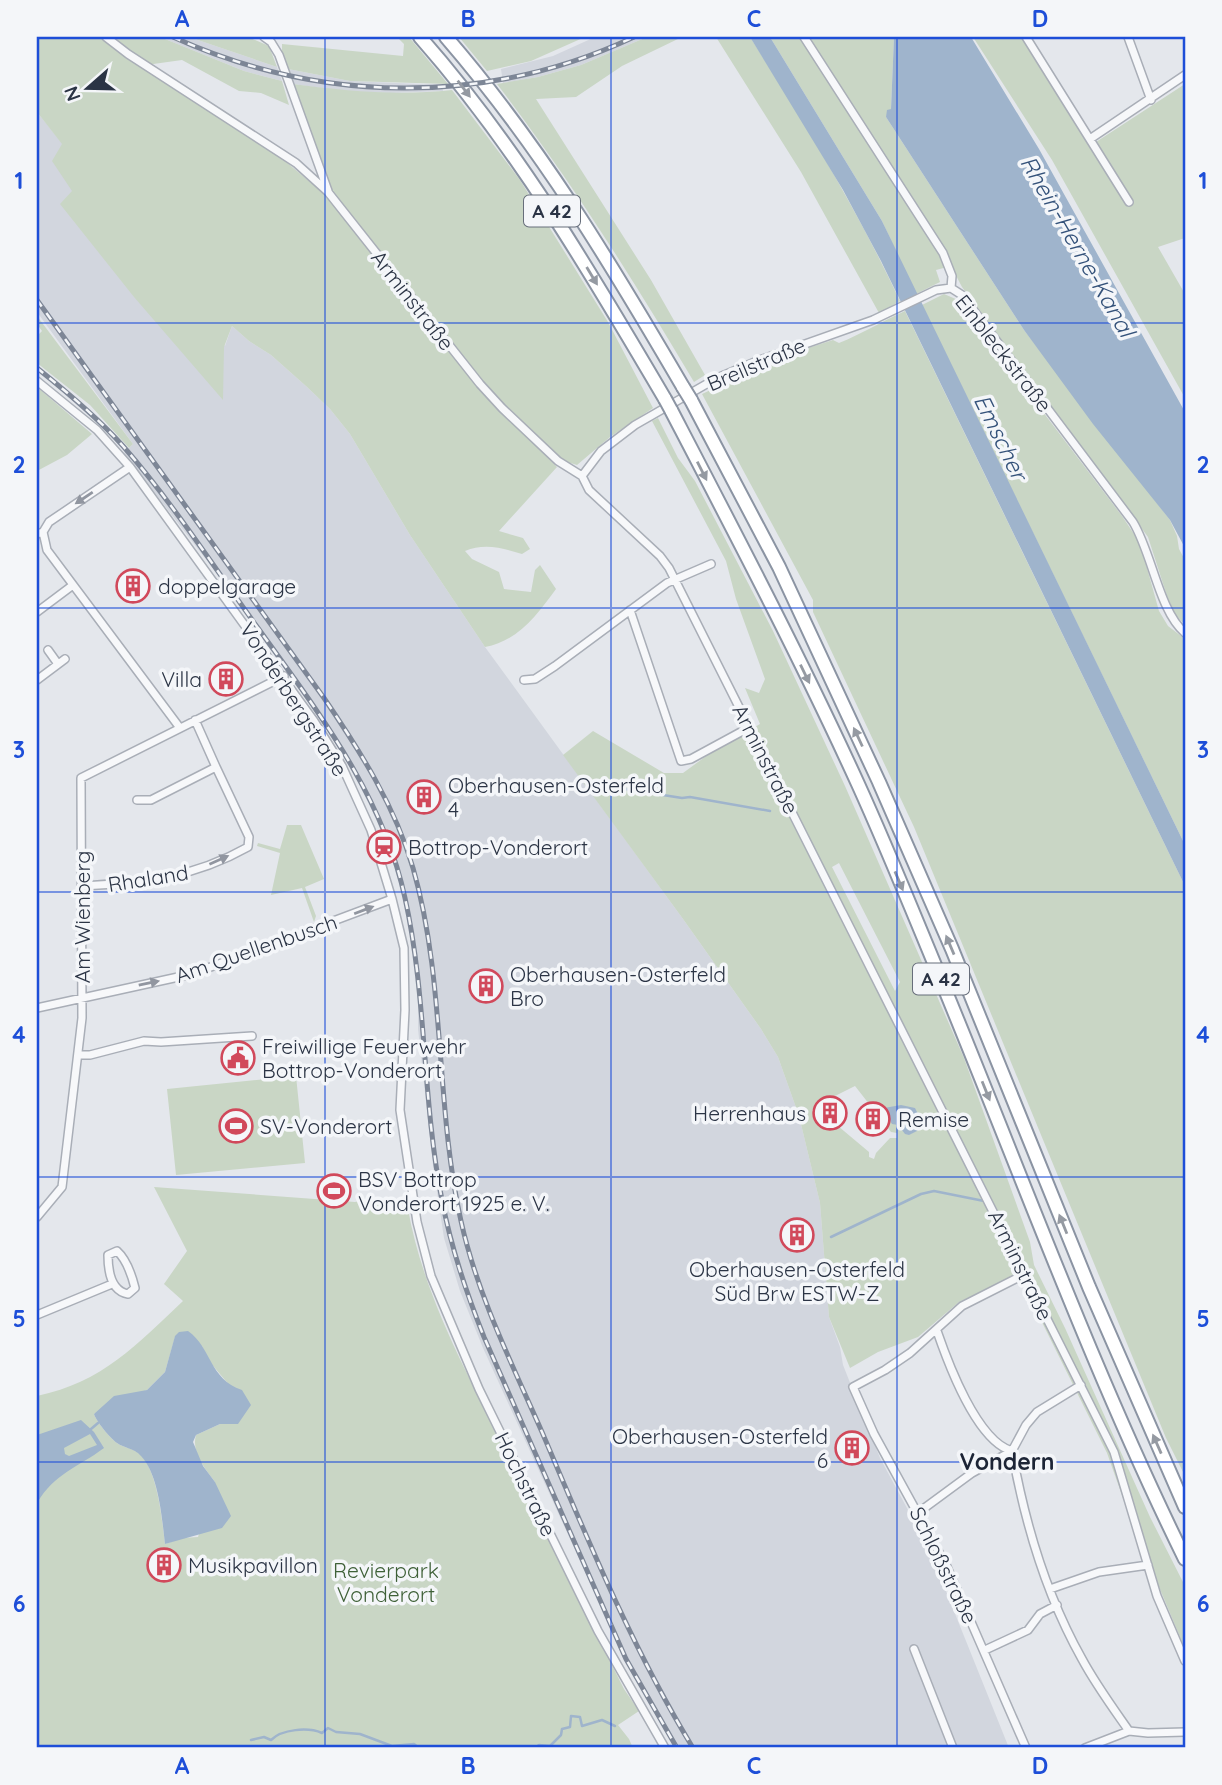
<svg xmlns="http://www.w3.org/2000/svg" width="1222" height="1785" viewBox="0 0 1222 1785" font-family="Quicksand,sans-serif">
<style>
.built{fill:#d2d6de}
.green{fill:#c9d6c5;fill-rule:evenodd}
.water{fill:#9fb4cc;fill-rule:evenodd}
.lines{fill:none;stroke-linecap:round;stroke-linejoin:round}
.stream{stroke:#9fb4cc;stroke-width:2.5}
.street-casing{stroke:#a9aeb7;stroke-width:10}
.highway-casing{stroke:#8b94a3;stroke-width:16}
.street{stroke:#f7f8fa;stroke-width:7}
.highway{stroke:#fff;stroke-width:12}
.rail-casing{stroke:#7d8696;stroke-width:5}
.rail{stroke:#f4f6f9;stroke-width:2.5;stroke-dasharray:8;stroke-linecap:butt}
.highway-bridge-casing{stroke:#8b94a3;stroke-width:16;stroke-linecap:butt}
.highway-bridge{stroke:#fff;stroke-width:12}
.oneway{fill:#959aa2}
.oneway2{fill:#9196a0}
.grid{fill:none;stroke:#1d4ed8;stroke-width:2;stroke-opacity:0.55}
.labels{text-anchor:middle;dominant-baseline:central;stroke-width:7;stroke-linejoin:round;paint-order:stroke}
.shield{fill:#f4f6f9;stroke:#676e7b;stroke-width:2}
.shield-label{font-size:19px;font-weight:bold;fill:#2b3445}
.street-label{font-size:21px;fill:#2b3445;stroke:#f4f6f9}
.poi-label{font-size:21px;fill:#2b3445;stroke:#f4f6f9;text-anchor:start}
.park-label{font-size:21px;fill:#3f6138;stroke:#f4f6f9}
.water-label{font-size:23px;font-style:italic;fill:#34527a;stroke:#f4f6f9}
.neighbourhood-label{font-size:23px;font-weight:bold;fill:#1d2536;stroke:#f4f6f9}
.neatline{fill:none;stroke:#1d4ed8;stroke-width:2.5}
.grid-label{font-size:23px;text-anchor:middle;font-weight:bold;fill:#1d4ed8}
</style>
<rect width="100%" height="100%" fill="#e4e7ec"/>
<path class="built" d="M160 37H189L277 67 282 81 244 71Z
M595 37H647L581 65 538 77 503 83 501 69 553 56Z
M288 69 350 81 442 85 443 91 390 93 341 91 293 84Z
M37 112 225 346 232 326 249 341 271 355 307 387 330 409 350 434 410 535 485 647 683 919 761 1029 778 1057 799 1116 820 1203 829 1317 840 1347 843 1365 880 1458 929 1549 1009 1748H676L658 1719 627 1664 483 1348 460 1291 444 1238 433 1165 418 1029V989L406 901 391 849 356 774 337 744 225 584 124 453 133 444 37 312Z"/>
<path class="green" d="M37 37H160L244 71 282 81 289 105 261 93 239 91 182 60 139 66 244 131 285 161 329 198 474 383 557 467 499 531 523 538 530 549 522 554C503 548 484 543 465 551L472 559 499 572 504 589 531 592 535 570 540 565 556 589C537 615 518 641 485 647L410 535 350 434 330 409 307 387 271 355 249 341 232 326 224 347 223 400 134 297 60 204 72 191 52 161 62 144 37 112Z
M189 37H248L269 46 277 67Z
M397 37H409L448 84 350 81 288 69 282 54V44L403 56 404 44Z
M459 37H585L531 61 487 71Z
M647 37H682L622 66 576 97 536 99 651 280 705 375 694 382C633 279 570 179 497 84L538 77 581 65Z
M716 37H750C804 122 857 209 900 301L879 313 801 172Z
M770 37H894L891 109 886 117 1024 330 1170 520 1177 536 1179 549 1185 560V625L1175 614 1167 596 1148 537 962 287 951 266 936 270 940 282 916 294 882 221Z
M973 37H1023L1088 140 1096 142 1185 84V238L1158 247 1185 294V398L1052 160Z
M293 84C346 91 398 96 452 90L520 180 608 322 653 408 610 437 577 465 564 461 492 392 453 347 331 190Z
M944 294 958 300 1122 516 1140 543 1159 611 1168 626 1185 639V845L922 305Z
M905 311 1185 886V1476L1166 1438 914 827 813 612V600L702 394 786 355 833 340 839 343C862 334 882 321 905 311Z
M37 316 133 444 129 448 90 405 37 363V336L42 331 37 324Z
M37 387 92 434 67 455 37 471Z
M658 418 678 458 695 481 773 631 845 786 964 1058 1030 1242 1034 1265 1065 1328 1150 1517 1185 1586V1649L1129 1515 1107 1453 1018 1274 959 1302 918 1337 878 1352 850 1368 829 1317 820 1203 799 1116 778 1057 761 1029 683 919 563 755 593 731 664 773H683L709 754 760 724 745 688 759 693 765 679 736 599 726 561 652 421ZM839 863 900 982 895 991 832 867ZM855 1086 891 1132 897 1133V1138H890L876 1153 874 1159 869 1157V1152L838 1126 825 1128 812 1110 829 1099Z
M287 825H301L324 879 305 887 316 916 314 922 302 888 271 895 280 853 257 846 258 843 280 849Z
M296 1076 305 1163 176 1175 167 1089Z
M154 1187 355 1202 365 1200 408 1209C424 1299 472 1383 513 1464 551 1539 586 1615 624 1689L639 1711 618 1725 629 1739 633 1748H37V1396C103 1382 136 1345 183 1301L164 1284 187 1251ZM175 1337 202 1346 209 1361 230 1386 238 1424H220L196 1435C191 1452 205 1469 215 1482L198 1537 182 1538 165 1544C162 1519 158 1474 141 1455 134 1448 124 1448 117 1443 110 1438 96 1421 94 1414L147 1390 165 1372Z"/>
<path class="water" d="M750 37H770L882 221 1185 845V886L881 261 843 190Z
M894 37H971L1039 149 1185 412V548L1170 520 1093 424 1024 330 886 117 887 110 891 109Z
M901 1105 915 1108 921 1120 917 1131 909 1135 905 1134 898 1125 892 1124 884 1111V1108Z
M188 1331C212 1348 209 1379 242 1390L251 1405 238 1424H220L196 1435 193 1442 203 1466 215 1482 231 1516 222 1528 165 1544C162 1519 159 1475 141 1456 134 1448 124 1448 117 1443 110 1438 96 1421 94 1414L114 1396 147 1390 165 1372 175 1336 179 1332Z
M81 1420 94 1432 104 1448C77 1468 55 1473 37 1503V1435ZM90 1434 97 1445 69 1456 65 1454 64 1448Z"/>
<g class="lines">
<path class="stream" d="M612 787 682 798 690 797 770 811
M831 1237 921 1194 934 1191 984 1201
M91 1429 98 1423
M251 1740 264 1737 271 1740C282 1729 308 1727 322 1733L328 1728 336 1732 360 1734 392 1746 414 1744 419 1748
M534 1748 539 1745 550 1746 561 1735 562 1729 570 1727 571 1716 580 1717 582 1726 602 1720 615 1726"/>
<defs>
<path id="street" d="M106 37 128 54 296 163 328 192 480 384 502 408 558 461 582 476 589 490 660 556 669 568 1114 1452 1157 1596 1185 1661
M264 37 271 42 279 55 328 191
M804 37 943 253 952 276 951 288
M1026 37 1129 202
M1128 37 1151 100
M1090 139 1185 75
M951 288 962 295 1133 522C1152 553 1159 611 1185 633
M37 381 97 430 130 467 314 721 342 766 371 830 392 899 404 948 405 1010 400 1110 417 1222 431 1276 479 1389 598 1631 665 1748
M582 476 601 451 635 425 717 378 757 361 873 320 936 290 951 288
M43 532 47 550 180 728
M37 534 43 532 49 522 130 467
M630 610 681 761 691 759 750 727
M37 612 73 585
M48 650 58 664
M37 680 65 659
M524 680 535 679 555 666 667 583 711 564
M137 800H151L216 767 195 720
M81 886C143 883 193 878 248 847L249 837 216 767
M37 1008 192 974 392 899
M78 1055H90L144 1041 161 1042 252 1036
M37 1217 62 1187 82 1018 81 778 284 676
M117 1251C126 1259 132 1276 135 1288L128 1294C111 1291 108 1270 108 1255Z
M1025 1274 962 1306 910 1353 885 1370 853 1387 874 1434 947 1567 1026 1748
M37 1315 112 1284
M937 1331C948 1363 977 1441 1012 1451
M1012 1451C1025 1524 1046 1595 1082 1659 1096 1685 1113 1708 1129 1731
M919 1512 972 1473 1012 1451 1026 1425 1037 1412 1081 1385
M1050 1589 1099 1572 1148 1565
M914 1649 953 1748
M985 1650 1028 1630 1040 1614 1057 1605
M1085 1748 1129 1731 1148 1733 1185 1732"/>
<path id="highway" d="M420 37C517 147 591 273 665 399
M446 37C541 147 610 262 683 387
M691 400 779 567 879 782 952 949 1089 1287 1185 1507
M671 410C735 533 800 657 858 784 884 841 908 900 932 958 1016 1159 1089 1364 1185 1559"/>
</defs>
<use href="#street" class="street-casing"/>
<use href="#highway" class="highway-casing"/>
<use href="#street" class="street"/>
<use href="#highway" class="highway"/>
<defs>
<path id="rail" d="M173 37C321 104 487 106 634 37
M37 300 324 698C360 751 395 806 413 868 446 983 435 1105 461 1221 477 1294 512 1364 542 1432 588 1540 632 1648 693 1748
M37 368C67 392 97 417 123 446 172 502 214 567 258 628 318 712 383 795 405 898 427 997 422 1100 442 1200 451 1248 466 1292 484 1337L626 1659 677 1748"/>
</defs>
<use href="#rail" class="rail-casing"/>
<use href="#rail" class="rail"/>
<defs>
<path id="highway-bridge" d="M683 387 691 400
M665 399 671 410"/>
</defs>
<use href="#highway-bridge" class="highway-bridge-casing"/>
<use href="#highway-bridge" class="highway-bridge"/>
</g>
<defs><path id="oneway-solid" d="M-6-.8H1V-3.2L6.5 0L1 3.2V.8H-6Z" transform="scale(1.75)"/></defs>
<g class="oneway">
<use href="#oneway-solid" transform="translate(464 89) rotate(53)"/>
<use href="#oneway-solid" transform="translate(592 276) rotate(59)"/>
<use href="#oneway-solid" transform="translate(702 471) rotate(63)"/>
<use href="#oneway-solid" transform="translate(805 674) rotate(64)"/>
<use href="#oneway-solid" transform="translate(858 737) rotate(-115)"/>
<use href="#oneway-solid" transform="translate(899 881) rotate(67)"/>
<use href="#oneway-solid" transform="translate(950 945) rotate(-113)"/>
<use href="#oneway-solid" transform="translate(986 1091) rotate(68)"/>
<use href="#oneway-solid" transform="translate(1063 1224) rotate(-112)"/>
<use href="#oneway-solid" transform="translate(1157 1444) rotate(-114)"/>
</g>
<g class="oneway2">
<use href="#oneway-solid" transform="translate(84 498) rotate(146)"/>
<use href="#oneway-solid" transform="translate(219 860) rotate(-24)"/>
<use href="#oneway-solid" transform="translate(364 910) rotate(-21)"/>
<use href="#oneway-solid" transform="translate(149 983) rotate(-12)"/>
</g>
<path class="grid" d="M325 37V1748M611 37V1748M897 37V1748M37 323H1185M37 608H1185M37 892H1185M37 1177H1185M37 1462H1185"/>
<defs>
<symbol id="building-ring" viewBox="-11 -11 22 22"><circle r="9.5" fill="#f4f6f9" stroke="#d1495b" stroke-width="1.5"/><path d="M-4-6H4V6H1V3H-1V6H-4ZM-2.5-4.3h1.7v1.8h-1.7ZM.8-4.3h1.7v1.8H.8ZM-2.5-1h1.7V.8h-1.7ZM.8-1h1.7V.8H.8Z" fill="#d1495b"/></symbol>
<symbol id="station-ring" viewBox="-11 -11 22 22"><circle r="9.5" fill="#f4f6f9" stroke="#d1495b" stroke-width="1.5"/><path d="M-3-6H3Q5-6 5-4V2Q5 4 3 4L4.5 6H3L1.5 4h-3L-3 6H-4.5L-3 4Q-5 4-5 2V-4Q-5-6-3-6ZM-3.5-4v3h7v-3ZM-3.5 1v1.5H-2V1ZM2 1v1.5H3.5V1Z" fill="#d1495b"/></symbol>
<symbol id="civic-ring" viewBox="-11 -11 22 22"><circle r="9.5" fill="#f4f6f9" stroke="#d1495b" stroke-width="1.5"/><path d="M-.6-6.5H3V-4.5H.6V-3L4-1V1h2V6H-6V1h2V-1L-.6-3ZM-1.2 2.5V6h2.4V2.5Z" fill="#d1495b"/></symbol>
<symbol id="stadium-ring" viewBox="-11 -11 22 22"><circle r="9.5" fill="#f4f6f9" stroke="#d1495b" stroke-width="1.5"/><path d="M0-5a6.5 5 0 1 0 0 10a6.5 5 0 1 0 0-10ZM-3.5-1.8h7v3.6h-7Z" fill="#d1495b"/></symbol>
</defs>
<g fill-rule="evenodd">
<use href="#building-ring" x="114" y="567" width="38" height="38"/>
<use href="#building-ring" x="207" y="660" width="38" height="38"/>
<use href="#building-ring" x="405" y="778" width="38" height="38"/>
<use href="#station-ring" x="365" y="828" width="38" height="38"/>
<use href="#building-ring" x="467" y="967" width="38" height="38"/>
<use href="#civic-ring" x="219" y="1039" width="38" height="38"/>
<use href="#building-ring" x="811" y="1094" width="38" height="38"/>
<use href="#building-ring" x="854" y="1100" width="38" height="38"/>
<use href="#stadium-ring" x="217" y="1107" width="38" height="38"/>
<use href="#stadium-ring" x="315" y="1172" width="38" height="38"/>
<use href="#building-ring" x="778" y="1216" width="38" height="38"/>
<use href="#building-ring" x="833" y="1429" width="38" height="38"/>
<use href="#building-ring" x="145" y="1546" width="38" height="38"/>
</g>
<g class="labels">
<g class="shield">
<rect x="524" y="195.5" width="56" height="31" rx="5"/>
<rect x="913" y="963.5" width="56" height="31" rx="5"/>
</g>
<g class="shield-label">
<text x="552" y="211">A 42</text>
<text x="941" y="979">A 42</text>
</g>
<g class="street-label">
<text transform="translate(413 300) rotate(52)">Arminstraße</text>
<text transform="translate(1004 353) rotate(52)">Einbleckstraße</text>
<text transform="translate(756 364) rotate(-23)">Breilstraße</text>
<text transform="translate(294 699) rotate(57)">Vonderbergstraße</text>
<text transform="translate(766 759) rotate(63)">Arminstraße</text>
<text transform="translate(148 878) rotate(-9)">Rhaland</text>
<text transform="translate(82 917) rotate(-90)">Am Wienberg</text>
<text transform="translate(256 948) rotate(-19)">Am Quellenbusch</text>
<text transform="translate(1021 1265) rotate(64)">Arminstraße</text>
<text transform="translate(526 1484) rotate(64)">Hochstraße</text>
<text transform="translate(944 1565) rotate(64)">Schloßstraße</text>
</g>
<g class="poi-label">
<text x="158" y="586">doppelgarage</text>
<text x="202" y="679" text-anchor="end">Villa</text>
<text x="448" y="785">Oberhausen-Osterfeld<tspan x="448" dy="24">4</tspan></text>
<text x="408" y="847">Bottrop-Vonderort</text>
<text x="510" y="974">Oberhausen-Osterfeld<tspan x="510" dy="24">Bro</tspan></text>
<text x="262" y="1046">Freiwillige Feuerwehr<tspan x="262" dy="24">Bottrop-Vonderort</tspan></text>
<text x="806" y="1113" text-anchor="end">Herrenhaus</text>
<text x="898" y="1119">Remise</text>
<text x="260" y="1126">SV-Vonderort</text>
<text x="358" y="1179">BSV Bottrop<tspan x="358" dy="24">Vonderort 1925 e. V.</tspan></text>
<text x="797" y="1269" text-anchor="middle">Oberhausen-Osterfeld<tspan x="797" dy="24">Süd Brw ESTW-Z</tspan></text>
<text x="828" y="1436" text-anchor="end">Oberhausen-Osterfeld<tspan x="828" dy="24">6</tspan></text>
<text x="188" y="1565">Musikpavillon</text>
</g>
<g class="park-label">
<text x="386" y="1570">Revierpark<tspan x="386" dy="24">Vonderort</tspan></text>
</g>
<g class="water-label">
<text transform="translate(1078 246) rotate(60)">Rhein-Herne-Kanal</text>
<text transform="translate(1001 437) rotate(64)">Emscher</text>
</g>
<g class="neighbourhood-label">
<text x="1007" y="1461">Vondern</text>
</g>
</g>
<rect width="1222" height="1785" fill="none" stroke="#f4f6f9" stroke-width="77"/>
<g transform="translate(88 88) rotate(250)" stroke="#f4f6f9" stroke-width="5" paint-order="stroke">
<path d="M0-5L12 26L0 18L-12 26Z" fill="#2b3445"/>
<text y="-10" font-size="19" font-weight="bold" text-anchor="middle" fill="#2b3445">N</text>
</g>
<rect x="38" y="38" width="1146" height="1708" class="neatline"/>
<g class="grid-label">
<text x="182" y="27">A</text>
<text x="468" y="27">B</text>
<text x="754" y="27">C</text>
<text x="1040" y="27">D</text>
<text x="19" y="189">1</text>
<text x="1203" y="189">1</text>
<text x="19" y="473">2</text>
<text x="1203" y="473">2</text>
<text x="19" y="758">3</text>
<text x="1203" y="758">3</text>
<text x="19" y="1043">4</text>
<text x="1203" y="1043">4</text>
<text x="19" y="1327">5</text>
<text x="1203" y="1327">5</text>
<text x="19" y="1612">6</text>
<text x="1203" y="1612">6</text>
<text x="182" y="1774">A</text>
<text x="468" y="1774">B</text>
<text x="754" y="1774">C</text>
<text x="1040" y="1774">D</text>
</g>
</svg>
